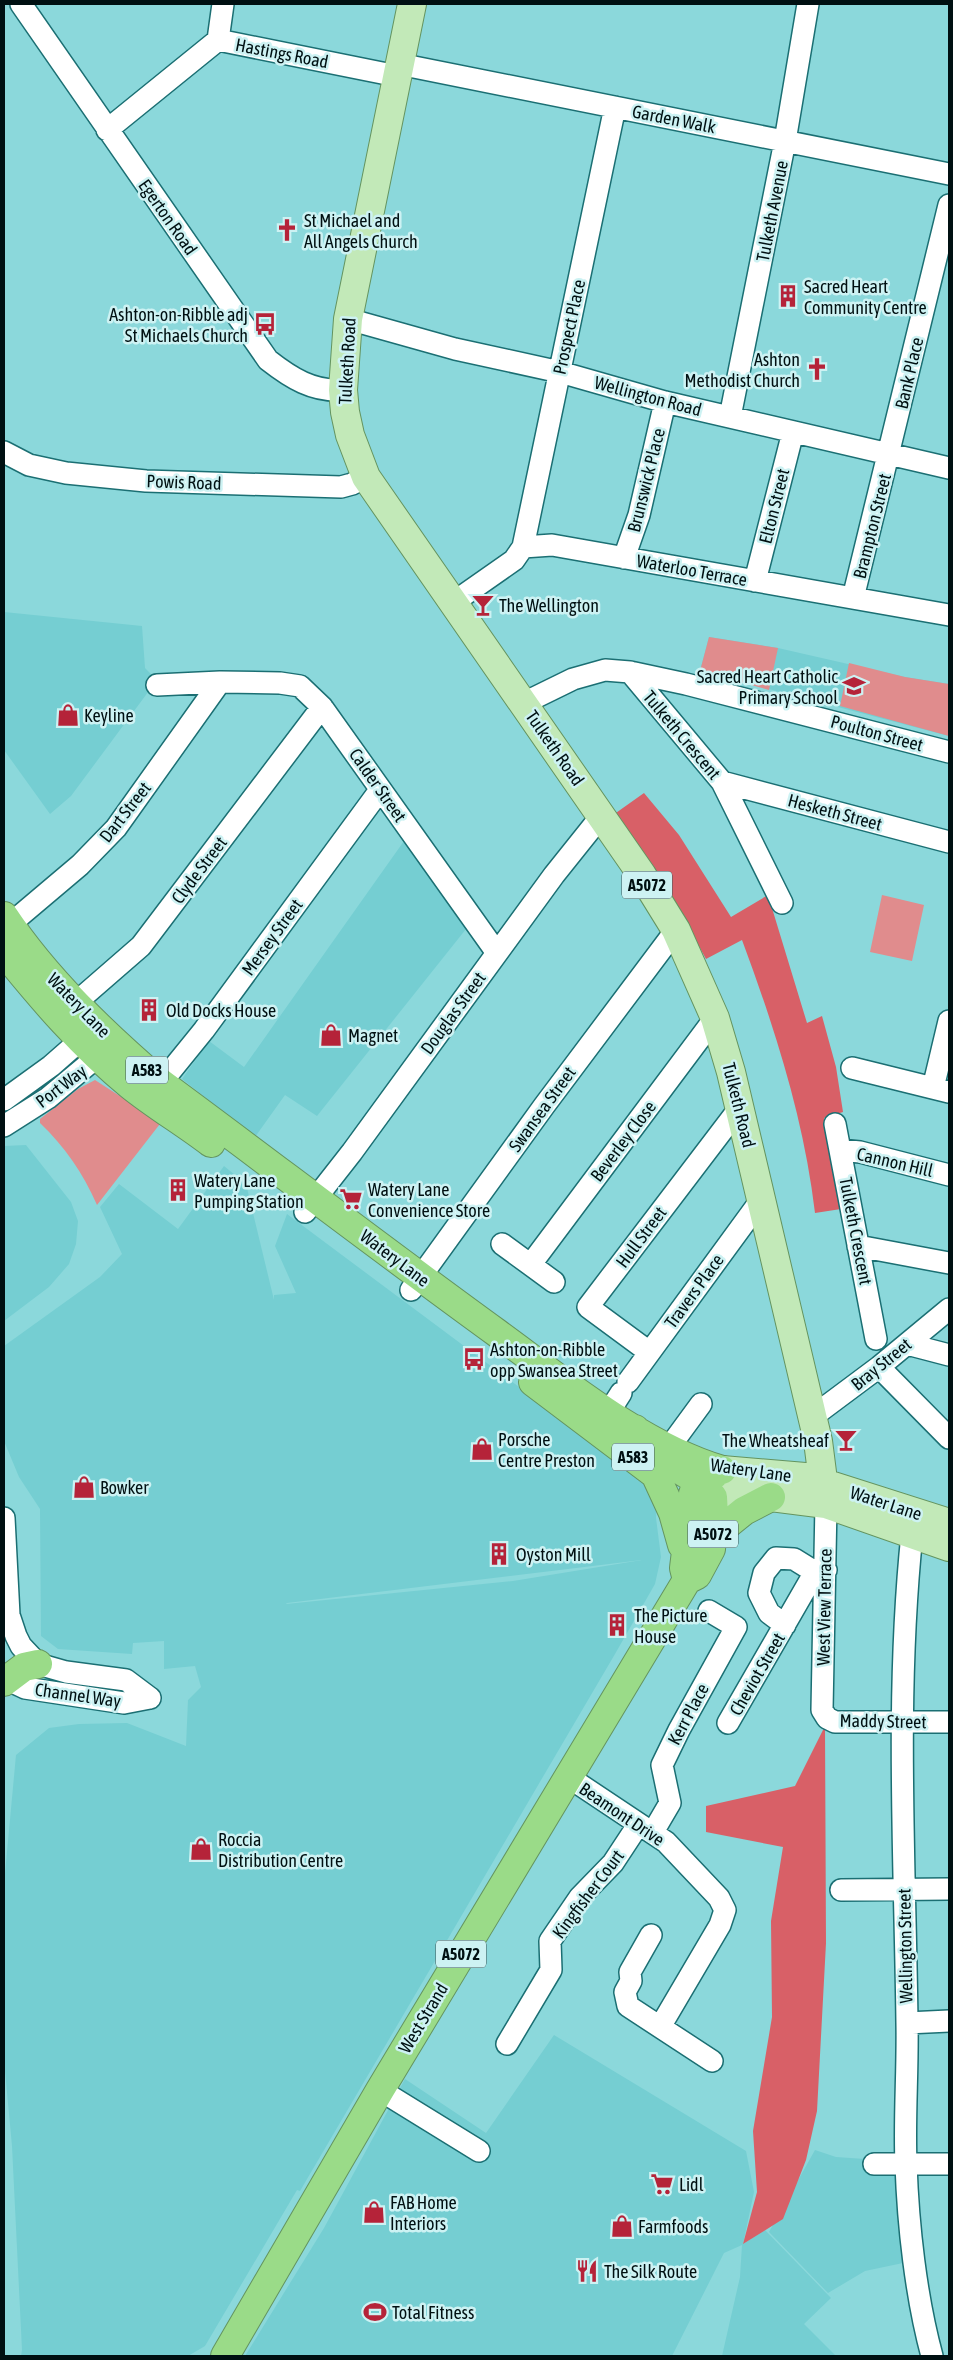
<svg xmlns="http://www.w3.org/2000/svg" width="953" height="2360" viewBox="0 0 953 2360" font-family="'Asap Condensed',sans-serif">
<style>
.built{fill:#75ced2;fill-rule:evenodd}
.green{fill:#e08c8d}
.forest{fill:#d86067}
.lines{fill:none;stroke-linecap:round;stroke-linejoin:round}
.minor-casing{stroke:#1b6f73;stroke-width:24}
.major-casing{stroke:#64945f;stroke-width:30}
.highway-casing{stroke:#64945f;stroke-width:30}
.minor{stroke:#fff;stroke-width:21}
.major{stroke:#c2e9b8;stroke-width:28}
.highway{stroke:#9adb88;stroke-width:28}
.labels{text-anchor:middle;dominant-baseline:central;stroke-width:5;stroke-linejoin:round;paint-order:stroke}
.shield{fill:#cdf2f3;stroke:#3e5456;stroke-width:1}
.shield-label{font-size:16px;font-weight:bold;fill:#001012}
.street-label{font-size:18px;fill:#001012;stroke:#cdf2f3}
.poi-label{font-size:18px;fill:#001012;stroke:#cdf2f3;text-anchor:start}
</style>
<rect width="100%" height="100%" fill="#8bd8db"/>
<path class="built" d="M4 612 142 626 145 668 157 680 71 796 50 814 4 750Z
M709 637 778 648 905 677 949 684V736L700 671Z
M404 841 470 924 317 1116 285 1095 255 1137 182 1079 209 1041 244 1067Z
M26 1145 71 1202 78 1221 76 1244 69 1264 49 1287 4 1321V1146Z
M224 1166 246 1184 274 1300V1295L296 1293 275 1246 287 1214 657 1490 656 1518 661 1557 655 1584 615 1654 300 2191 297 2190 205 2346 188 2356H21L22 2350 12 2146 4 2060V1884L16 1755 49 1728 79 1724 127 1723 186 1746 188 1700 201 1687 195 1666 164 1669V1641L133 1643 132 1654 58 1649 41 1636 40 1509 19 1477 4 1441V1346L100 1277 122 1254 100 1207 119 1184 178 1229ZM642 1560 513 1581 286 1604 287 1603Z
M554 2035 746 2151 754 2192 743 2244 765 2230 831 2298 804 2324 836 2356H722L740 2277 742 2245 724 2253 672 2356H245L324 2228 405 2079 486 2133Z
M815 2150 836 2157 894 2161 903 2263 865 2271 828 2293 769 2232Z"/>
<path class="green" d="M709 637 778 648 769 690 700 671Z
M849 663 905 677 949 684V736L840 706Z
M882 895 924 905 912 961 870 952Z
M95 1080 143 1111 163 1120 97 1205C83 1173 65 1147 40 1123V1119L78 1089Z"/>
<path class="forest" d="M644 793 679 835 731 917 768 895 807 1023 822 1016 836 1067 843 1112 824 1118 841 1209 815 1213C804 1119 775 1029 742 940L706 959 673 899 613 815Z
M825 1726 826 1943 817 2111 806 2160 783 2219 743 2244 757 2192 753 2131 772 2017 771 1921 783 1847 706 1832V1806L795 1786Z"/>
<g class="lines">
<defs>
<path id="minor" d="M21 4 268 360C291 378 313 392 343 390
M218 40 223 4
M399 64 949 174
M107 130 218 40 397 76
M348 319 455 349 560 372 665 402 949 468
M730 417 785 141 808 4
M4 452 29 465 66 473 146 481 341 487 352 484 366 477
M523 547 615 107
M624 558 639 515 665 402
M755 581 793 432
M853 598 949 205
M454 602 514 560 523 547 552 545 949 615
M630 672 686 684 949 752
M157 685 220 682 280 683 300 686 322 707 497 953
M524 703 573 679 605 670 630 672 722 782 782 903
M722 782 949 842
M9 925 80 865 116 828 220 682
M64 1013 141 946 322 707
M852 1068 949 1092
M161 1083 204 1030 380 790
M933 1088 949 1021
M4 1100 51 1066 92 1030
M835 1124 876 1339
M4 1126 48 1098 109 1047
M840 1150 860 1152 949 1175
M305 1212 352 1152 554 875 602 815
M502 1244 554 1282
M858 1246 949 1263
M531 1264 715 1018
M411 1290 544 1106 676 930
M907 1344 949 1355
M649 1352 588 1307 741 1106
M879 1367 949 1438
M628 1382 761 1200
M812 1417 879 1367 949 1309
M600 1426 621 1393
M668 1449 701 1404
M826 1504 822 1710 827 1718 835 1722H949
M4 1518 9 1615 16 1636 21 1646 38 1664 66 1672 126 1680 150 1698
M912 1534C895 1697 905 1860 907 2023 908 2070 904 2117 906 2164 908 2225 916 2297 932 2356
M785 1625 769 1613 759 1593 764 1573 776 1558 794 1559 815 1572
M4 1678 25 1688 124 1703 150 1698
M728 1723 815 1572 826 1570
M567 1776 666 1842 719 1898 725 1910 720 1925 660 2027
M653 1832 670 1803 662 1765 679 1730 736 1627 709 1611
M841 1890 949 1889
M651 1935 630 1972 631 1981 625 1992 628 2006 712 2061
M907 2023 949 2021
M507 2044 551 1970 550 1941 580 1897 613 1863 638 1825
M380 2090 479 2151
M874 2164H949"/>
<path id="major" d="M412 4 348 319 343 390 345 412 350 435 366 477 642 875 676 930 715 1018 731 1072 818 1441 826 1504
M722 1470 805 1477 949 1523
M713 1497H771L826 1504 949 1547"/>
<path id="highway" d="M4 916C46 979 104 1034 161 1083 273 1166 384 1251 497 1333 563 1381 643 1447 722 1470
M4 952C42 999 83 1047 130 1085 156 1106 185 1123 211 1143
M533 1382 656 1475
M655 1474 673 1513 682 1545
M713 1536 744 1511 771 1497
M687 1580 684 1568 693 1494 695 1488 714 1475
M4 1682 24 1667 38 1664
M225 2356 380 2090 687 1580 697 1575 711 1549 714 1517 713 1497 701 1483 648 1450 635 1429"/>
</defs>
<use href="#minor" class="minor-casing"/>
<use href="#major" class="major-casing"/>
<use href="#highway" class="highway-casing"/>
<use href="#minor" class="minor"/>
<use href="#major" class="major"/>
<use href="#highway" class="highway"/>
</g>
<defs>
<symbol id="church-bare" viewBox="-9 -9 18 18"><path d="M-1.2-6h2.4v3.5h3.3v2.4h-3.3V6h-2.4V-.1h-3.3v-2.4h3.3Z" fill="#b52339" stroke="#cdf2f3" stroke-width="2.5" paint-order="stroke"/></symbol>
<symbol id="building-bare" viewBox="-9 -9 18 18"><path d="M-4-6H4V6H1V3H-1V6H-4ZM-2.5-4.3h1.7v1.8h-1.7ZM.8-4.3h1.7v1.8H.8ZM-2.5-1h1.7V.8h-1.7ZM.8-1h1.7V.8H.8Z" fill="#b52339" stroke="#cdf2f3" stroke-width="2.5" paint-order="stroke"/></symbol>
<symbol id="bus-bare" viewBox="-9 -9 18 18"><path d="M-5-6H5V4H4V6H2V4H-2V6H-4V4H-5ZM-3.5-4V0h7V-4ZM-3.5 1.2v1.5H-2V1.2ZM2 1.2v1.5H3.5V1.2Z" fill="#b52339" stroke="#cdf2f3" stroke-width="2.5" paint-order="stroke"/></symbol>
<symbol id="bar-bare" viewBox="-9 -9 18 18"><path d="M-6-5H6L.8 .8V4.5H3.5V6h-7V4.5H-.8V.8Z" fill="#b52339" stroke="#cdf2f3" stroke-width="2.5" paint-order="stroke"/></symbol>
<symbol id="school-bare" viewBox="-9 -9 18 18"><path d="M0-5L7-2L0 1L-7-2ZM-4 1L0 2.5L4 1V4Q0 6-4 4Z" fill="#b52339" stroke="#cdf2f3" stroke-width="2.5" paint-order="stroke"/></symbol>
<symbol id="shop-bare" viewBox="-9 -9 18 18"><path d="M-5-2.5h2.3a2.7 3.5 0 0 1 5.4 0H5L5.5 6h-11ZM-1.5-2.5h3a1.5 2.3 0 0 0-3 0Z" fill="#b52339" stroke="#cdf2f3" stroke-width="2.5" paint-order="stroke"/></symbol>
<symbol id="supermarket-bare" viewBox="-9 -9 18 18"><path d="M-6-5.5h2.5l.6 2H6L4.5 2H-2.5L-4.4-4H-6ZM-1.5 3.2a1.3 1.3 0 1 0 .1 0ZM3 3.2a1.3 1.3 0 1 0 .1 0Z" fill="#b52339" stroke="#cdf2f3" stroke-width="2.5" paint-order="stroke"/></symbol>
<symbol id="restaurant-bare" viewBox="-9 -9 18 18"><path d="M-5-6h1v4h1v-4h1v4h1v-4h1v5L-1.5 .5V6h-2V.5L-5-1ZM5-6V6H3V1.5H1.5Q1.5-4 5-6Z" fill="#b52339" stroke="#cdf2f3" stroke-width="2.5" paint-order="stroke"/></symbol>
<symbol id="stadium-bare" viewBox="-9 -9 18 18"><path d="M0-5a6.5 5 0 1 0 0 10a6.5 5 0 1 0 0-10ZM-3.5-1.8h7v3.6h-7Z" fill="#b52339" stroke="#cdf2f3" stroke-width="2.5" paint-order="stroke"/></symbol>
</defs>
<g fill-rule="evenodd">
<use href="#church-bare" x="271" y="214" width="32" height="32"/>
<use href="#building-bare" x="772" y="280" width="32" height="32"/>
<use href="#bus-bare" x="249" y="308" width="32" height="32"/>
<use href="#church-bare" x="801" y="353" width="32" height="32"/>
<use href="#bar-bare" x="467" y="589" width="32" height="32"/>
<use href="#school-bare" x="838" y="670" width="32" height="32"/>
<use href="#shop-bare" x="52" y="699" width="32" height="32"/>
<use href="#building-bare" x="133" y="994" width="32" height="32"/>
<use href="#shop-bare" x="315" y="1019" width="32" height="32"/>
<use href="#building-bare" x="162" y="1174" width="32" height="32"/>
<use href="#supermarket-bare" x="335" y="1183" width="32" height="32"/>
<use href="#bus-bare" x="458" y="1343" width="32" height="32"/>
<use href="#bar-bare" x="830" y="1424" width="32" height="32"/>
<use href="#shop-bare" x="466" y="1433" width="32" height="32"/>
<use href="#shop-bare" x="68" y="1471" width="32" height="32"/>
<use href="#building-bare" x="483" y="1538" width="32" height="32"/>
<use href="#building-bare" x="601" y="1609" width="32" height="32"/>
<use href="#shop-bare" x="185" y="1833" width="32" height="32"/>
<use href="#supermarket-bare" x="646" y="2168" width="32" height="32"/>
<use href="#shop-bare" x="358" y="2196" width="32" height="32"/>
<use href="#shop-bare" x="606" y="2210" width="32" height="32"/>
<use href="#restaurant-bare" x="571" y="2255" width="32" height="32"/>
<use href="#stadium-bare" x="359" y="2296" width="32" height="32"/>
</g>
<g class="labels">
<g class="shield">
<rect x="622" y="871.5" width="50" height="27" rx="4"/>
<rect x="126" y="1056.5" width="42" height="27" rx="4"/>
<rect x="612" y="1443.5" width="42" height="27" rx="4"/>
<rect x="688" y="1520.5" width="50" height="27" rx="4"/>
<rect x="436" y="1940.5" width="50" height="27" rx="4"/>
</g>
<g class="shield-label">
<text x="647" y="885">A5072</text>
<text x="147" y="1070">A583</text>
<text x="633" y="1457">A583</text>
<text x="713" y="1534">A5072</text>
<text x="461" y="1954">A5072</text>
</g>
<g class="street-label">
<text transform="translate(282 53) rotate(11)">Hastings Road</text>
<text transform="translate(674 119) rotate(11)">Garden Walk</text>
<text transform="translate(772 211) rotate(-79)">Tulketh Avenue</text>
<text transform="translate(168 217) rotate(55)">Egerton Road</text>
<text transform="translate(569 327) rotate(-78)">Prospect Place</text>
<text transform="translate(347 361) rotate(-87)">Tulketh Road</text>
<text transform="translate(909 373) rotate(-77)">Bank Place</text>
<text transform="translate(648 396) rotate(15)">Wellington Road</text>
<text transform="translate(646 480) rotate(-76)">Brunswick Place</text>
<text transform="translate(184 482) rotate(2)">Powis Road</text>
<text transform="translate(774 506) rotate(-76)">Elton Street</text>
<text transform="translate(872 526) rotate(-76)">Brampton Street</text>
<text transform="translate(692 570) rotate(10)">Waterloo Terrace</text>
<text transform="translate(877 733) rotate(15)">Poulton Street</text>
<text transform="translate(682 735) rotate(50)">Tulketh Crescent</text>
<text transform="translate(555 748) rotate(55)">Tulketh Road</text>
<text transform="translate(378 785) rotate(55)">Calder Street</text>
<text transform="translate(125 812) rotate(-52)">Dart Street</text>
<text transform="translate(835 812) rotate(15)">Hesketh Street</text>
<text transform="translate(199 870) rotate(-53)">Clyde Street</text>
<text transform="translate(272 937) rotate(-54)">Mersey Street</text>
<text transform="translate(79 1005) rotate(46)">Watery Lane</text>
<text transform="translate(453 1013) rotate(-54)">Douglas Street</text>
<text transform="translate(61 1086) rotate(-37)">Port Way</text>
<text transform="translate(739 1105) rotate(76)">Tulketh Road</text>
<text transform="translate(542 1109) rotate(-54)">Swansea Street</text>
<text transform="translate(623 1141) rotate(-53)">Beverley Close</text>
<text transform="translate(895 1162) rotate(13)">Cannon Hill</text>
<text transform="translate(856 1231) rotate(79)">Tulketh Crescent</text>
<text transform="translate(641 1237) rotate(-53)">Hull Street</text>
<text transform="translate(395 1258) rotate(37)">Watery Lane</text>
<text transform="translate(694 1291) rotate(-54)">Travers Place</text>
<text transform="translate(881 1364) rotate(-39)">Bray Street</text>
<text transform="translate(751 1470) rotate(8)">Watery Lane</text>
<text transform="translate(886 1503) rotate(18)">Water Lane</text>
<text transform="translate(824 1607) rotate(-89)">West View Terrace</text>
<text transform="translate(757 1674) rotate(-60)">Cheviot Street</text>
<text transform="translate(78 1695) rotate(8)">Channel Way</text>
<text transform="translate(688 1714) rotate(-62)">Kerr Place</text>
<text transform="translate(883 1721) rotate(1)">Maddy Street</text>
<text transform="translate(622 1814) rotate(34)">Beamont Drive</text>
<text transform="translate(588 1894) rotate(-53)">Kingfisher Court</text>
<text transform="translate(905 1946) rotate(-91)">Wellington Street</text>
<text transform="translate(423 2018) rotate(-59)">West Strand</text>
</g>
<g class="poi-label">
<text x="304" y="220">St Michael and<tspan x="304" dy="21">All Angels Church</tspan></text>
<text x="804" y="286">Sacred Heart<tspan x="804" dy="21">Community Centre</tspan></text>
<text x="248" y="314" text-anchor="end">Ashton-on-Ribble adj<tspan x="248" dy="21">St Michaels Church</tspan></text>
<text x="800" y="359" text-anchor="end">Ashton<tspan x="800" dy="21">Methodist Church</tspan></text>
<text x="499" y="605">The Wellington</text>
<text x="838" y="676" text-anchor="end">Sacred Heart Catholic<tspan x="838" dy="21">Primary School</tspan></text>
<text x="84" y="715">Keyline</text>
<text x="166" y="1010">Old Docks House</text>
<text x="348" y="1035">Magnet</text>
<text x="194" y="1180">Watery Lane<tspan x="194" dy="21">Pumping Station</tspan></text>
<text x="368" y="1189">Watery Lane<tspan x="368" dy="21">Convenience Store</tspan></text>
<text x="490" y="1349">Ashton-on-Ribble<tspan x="490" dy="21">opp Swansea Street</tspan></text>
<text x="498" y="1439">Porsche<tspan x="498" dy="21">Centre Preston</tspan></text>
<text x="829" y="1440" text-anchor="end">The Wheatsheaf</text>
<text x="100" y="1487">Bowker</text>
<text x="516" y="1554">Oyston Mill</text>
<text x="634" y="1615">The Picture<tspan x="634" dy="21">House</tspan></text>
<text x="218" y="1839">Roccia<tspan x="218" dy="21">Distribution Centre</tspan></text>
<text x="679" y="2184">Lidl</text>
<text x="390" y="2202">FAB Home<tspan x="390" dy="21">Interiors</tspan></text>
<text x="638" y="2226">Farmfoods</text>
<text x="604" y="2271">The Silk Route</text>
<text x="392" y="2312">Total Fitness</text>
</g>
</g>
<rect width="953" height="2360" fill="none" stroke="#001012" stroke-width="10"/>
</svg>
